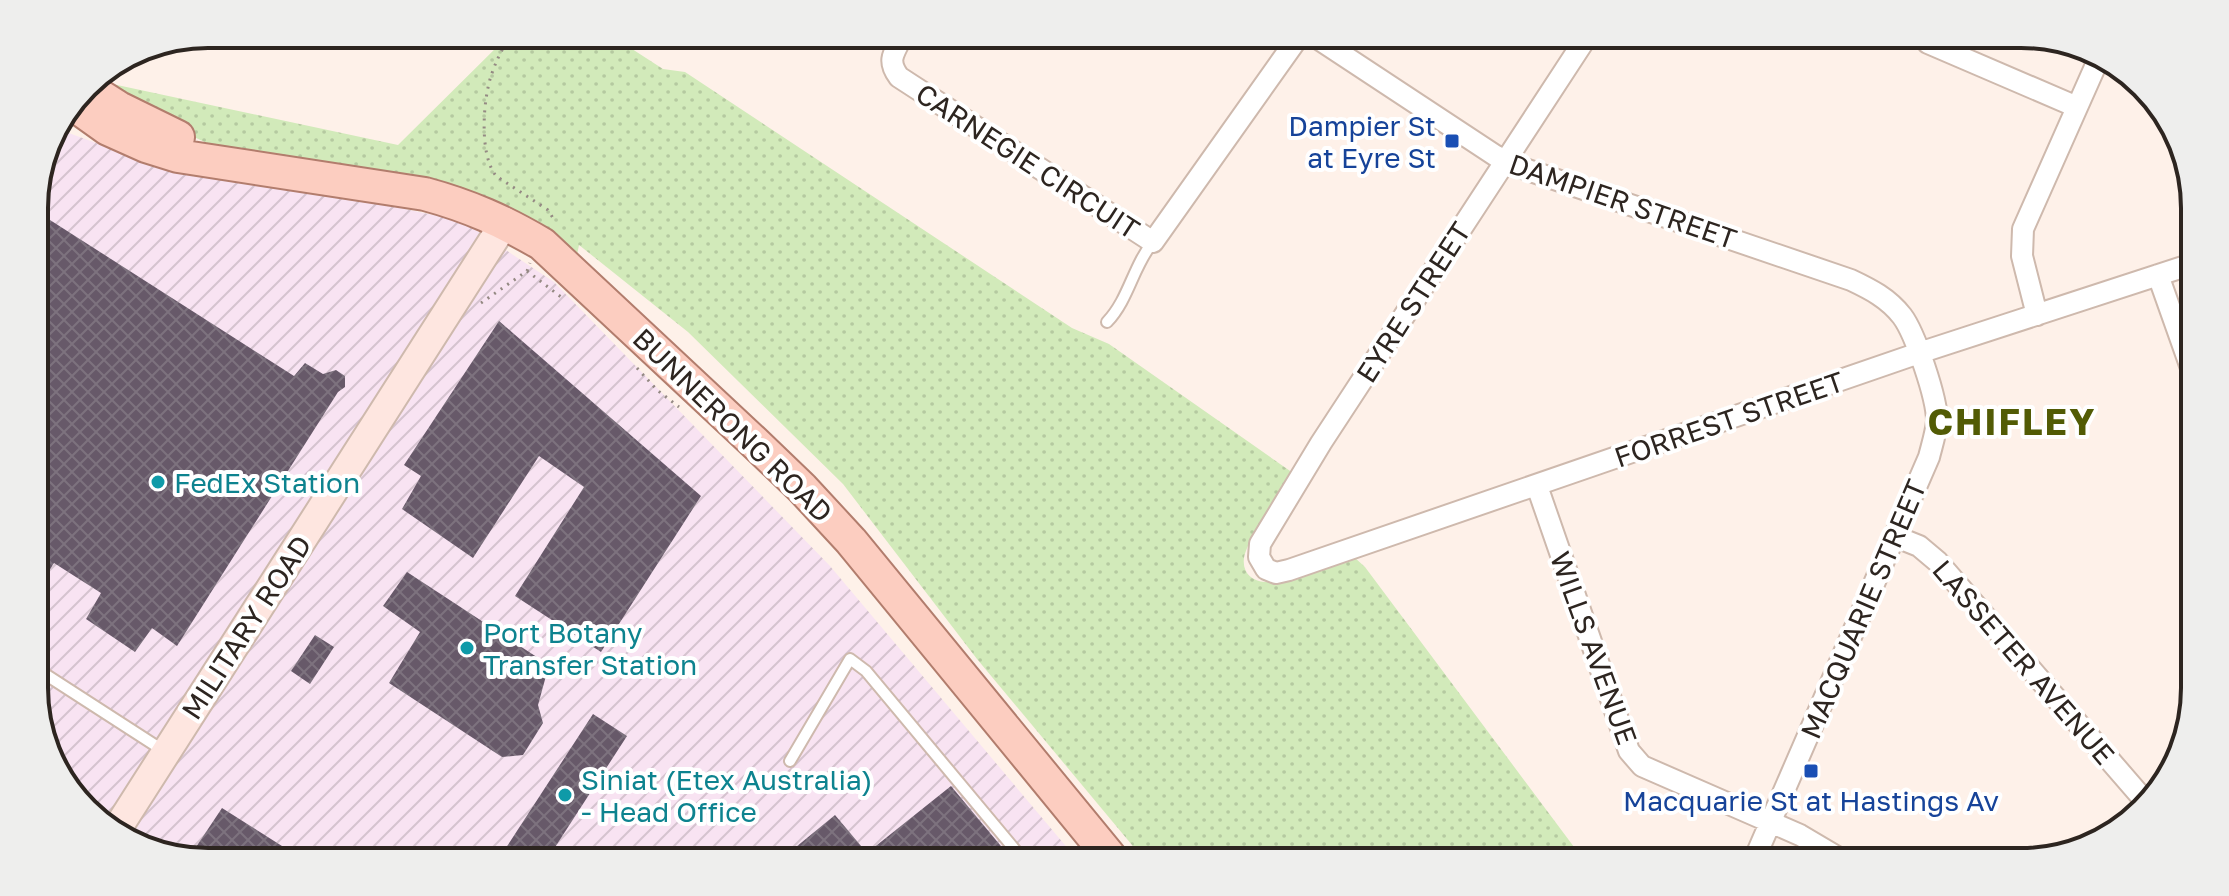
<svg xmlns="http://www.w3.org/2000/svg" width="2229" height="896" viewBox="0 0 2229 896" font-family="'Golos Text',sans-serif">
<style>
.industrial{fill:url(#industrial-furrows)}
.green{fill:url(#green-dots)}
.building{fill:url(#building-cross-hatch)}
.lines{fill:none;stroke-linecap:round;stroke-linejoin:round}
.lane-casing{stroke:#ceb9ad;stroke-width:14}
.street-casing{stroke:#ceb9ad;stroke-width:24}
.secondary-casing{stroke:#ceb9ad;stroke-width:32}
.primary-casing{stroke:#b27d6d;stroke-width:36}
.path{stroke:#948983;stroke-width:3;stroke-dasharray:2 6;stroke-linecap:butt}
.lane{stroke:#fff;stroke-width:10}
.street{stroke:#fff;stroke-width:20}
.secondary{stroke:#fee6e0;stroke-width:28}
.primary{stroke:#fccdc0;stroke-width:32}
.transit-dot{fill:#1a4fb4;stroke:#fff;stroke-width:3}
.culture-dot{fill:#0f9aa8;stroke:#fff;stroke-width:3}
.labels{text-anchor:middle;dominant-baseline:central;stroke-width:8;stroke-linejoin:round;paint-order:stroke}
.transit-label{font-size:28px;fill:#164399;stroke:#fff;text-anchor:end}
.street-label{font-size:28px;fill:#2d2520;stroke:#fff}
.culture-label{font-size:28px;fill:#0d838f;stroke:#fff;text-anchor:start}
.district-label{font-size:36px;font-weight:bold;letter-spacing:2px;fill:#525b05;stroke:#fff}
.rim{fill:none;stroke:#2d2520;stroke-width:4}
</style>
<defs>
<pattern id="industrial-furrows" width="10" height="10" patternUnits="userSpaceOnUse" patternTransform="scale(2)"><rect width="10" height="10" fill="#f8e3f2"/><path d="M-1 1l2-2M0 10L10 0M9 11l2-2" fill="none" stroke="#d5c3cf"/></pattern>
<pattern id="green-dots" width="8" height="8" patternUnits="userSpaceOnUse" patternTransform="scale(2)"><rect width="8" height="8" fill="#d2eaba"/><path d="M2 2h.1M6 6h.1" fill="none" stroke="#b5c9a0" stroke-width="1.8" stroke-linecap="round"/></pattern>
<pattern id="building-cross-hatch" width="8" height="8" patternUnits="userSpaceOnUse" patternTransform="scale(2)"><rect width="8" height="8" fill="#675969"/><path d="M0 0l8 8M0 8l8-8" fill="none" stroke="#7d727e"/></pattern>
</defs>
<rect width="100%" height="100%" fill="#fef1e9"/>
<path class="industrial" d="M55 128 181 174 362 200 462 221 554 282 830 566 1075 857 152 853 77 802 37 722 34 196 52 131Z"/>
<path class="green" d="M508 36H612L663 69 685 72 1072 328 1109 344 1293 473C1281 492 1247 539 1244 558 1242 573 1252 581 1265 582 1285 582 1332 563 1354 557L1365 567 1583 859 1142 857 977 659 843 484 688 332 579 245 577 255 543 230 213 146 152 117 103 82 398 145Z"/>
<path class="building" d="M50 220 294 376 305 363 323 374 336 370 345 376V387L338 392 177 646 152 628 135 652 86 619 101 593 54 563 37 590 35 243Z
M499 321 701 496 601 652 515 596 584 487 539 456 473 558 402 509 421 476 404 465Z
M407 572 549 665 538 705 543 723 523 755 502 757 389 683 420 632 383 606Z
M315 635 334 647 310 684 291 671Z
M593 714 627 736 550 855 502 854Z
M951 786 1010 857 785 856 835 815 867 853Z
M222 808 293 853H192Z"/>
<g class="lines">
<defs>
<path id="lane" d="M1107 322C1129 299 1133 266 1153 242
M37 669 164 751
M790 761 850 659 866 671 1021 857"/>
<path id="street" d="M902 37C893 54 887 61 899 77L1153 242 1297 39
M1320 40 1496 156 1516 166 1851 280C1870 289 1888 298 1902 316 1915 333 1937 398 1937 421 1936 433 1932 445 1929 457L1754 860
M1584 41 1321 443 1260 544 1259 557 1266 569 1276 573 1289 570 1919 353 2192 264
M1928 43 2077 107
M2158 275 2191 368
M2037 315 2022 256 2023 229 2099 58
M1537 486 1629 751 1642 766 1800 835 1844 861
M1894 536 1919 546 1938 562 2145 801"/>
<path id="secondary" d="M117 829 505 222"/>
<path id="primary" d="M86 87 119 108 178 137
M73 104 108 129 146 146 178 156 425 194C469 206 503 221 542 244L754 442 802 488 851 541 1110 857"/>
</defs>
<use href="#lane" class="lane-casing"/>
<use href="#street" class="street-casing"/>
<use href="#secondary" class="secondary-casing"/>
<use href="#primary" class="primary-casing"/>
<path class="path" d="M511 36C502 48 496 61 491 76 483 101 479 154 496 176L548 210 553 218 552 222
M527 271 565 300
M481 303 527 271 530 263
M637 368 657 390 679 407"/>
<use href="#lane" class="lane"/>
<use href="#street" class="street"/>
<use href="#secondary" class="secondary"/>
<use href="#primary" class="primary"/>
</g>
<g class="transit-dot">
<rect x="1444" y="133" width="16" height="16" rx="4"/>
<rect x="1803" y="763" width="16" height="16" rx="4"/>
</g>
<g class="culture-dot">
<circle cx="158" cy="482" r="8"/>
<circle cx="467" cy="648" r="8"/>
<circle cx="565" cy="795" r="8"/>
</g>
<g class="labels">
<g class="transit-label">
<text x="1436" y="125">Dampier St<tspan x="1436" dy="32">at Eyre St</tspan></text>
<text x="1811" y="800" text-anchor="middle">Macquarie St at Hastings Av</text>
</g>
<g class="street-label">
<text transform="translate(1028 161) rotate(33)">CARNEGIE CIRCUIT</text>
<text transform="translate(1623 201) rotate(19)">DAMPIER STREET</text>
<text transform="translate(1413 302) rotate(-57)">EYRE STREET</text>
<text transform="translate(1729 419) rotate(-19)">FORREST STREET</text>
<text transform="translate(733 425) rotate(44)">BUNNERONG ROAD</text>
<text transform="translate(1863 609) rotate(-67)">MACQUARIE STREET</text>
<text transform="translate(246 627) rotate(-57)">MILITARY ROAD</text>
<text transform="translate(1594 648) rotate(70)">WILLS AVENUE</text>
<text transform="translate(2024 662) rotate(49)">LASSETER AVENUE</text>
</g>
<g class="culture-label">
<text x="174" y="482">FedEx Station</text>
<text x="483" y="632">Port Botany<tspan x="483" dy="32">Transfer Station</tspan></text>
<text x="581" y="779">Siniat (Etex Australia)<tspan x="581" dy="32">- Head Office</tspan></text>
</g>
<g class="district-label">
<text x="2012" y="421">CHIFLEY</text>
</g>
</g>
<path d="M0 0H2229V896H0ZM208 48H2021A160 160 0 0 1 2181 208V688A160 160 0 0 1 2021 848H208A160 160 0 0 1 48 688V208A160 160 0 0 1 208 48Z" fill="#eeeeed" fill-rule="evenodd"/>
<path class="rim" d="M208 48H2021A160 160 0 0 1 2181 208V688A160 160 0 0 1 2021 848H208A160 160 0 0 1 48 688V208A160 160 0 0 1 208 48Z"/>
</svg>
